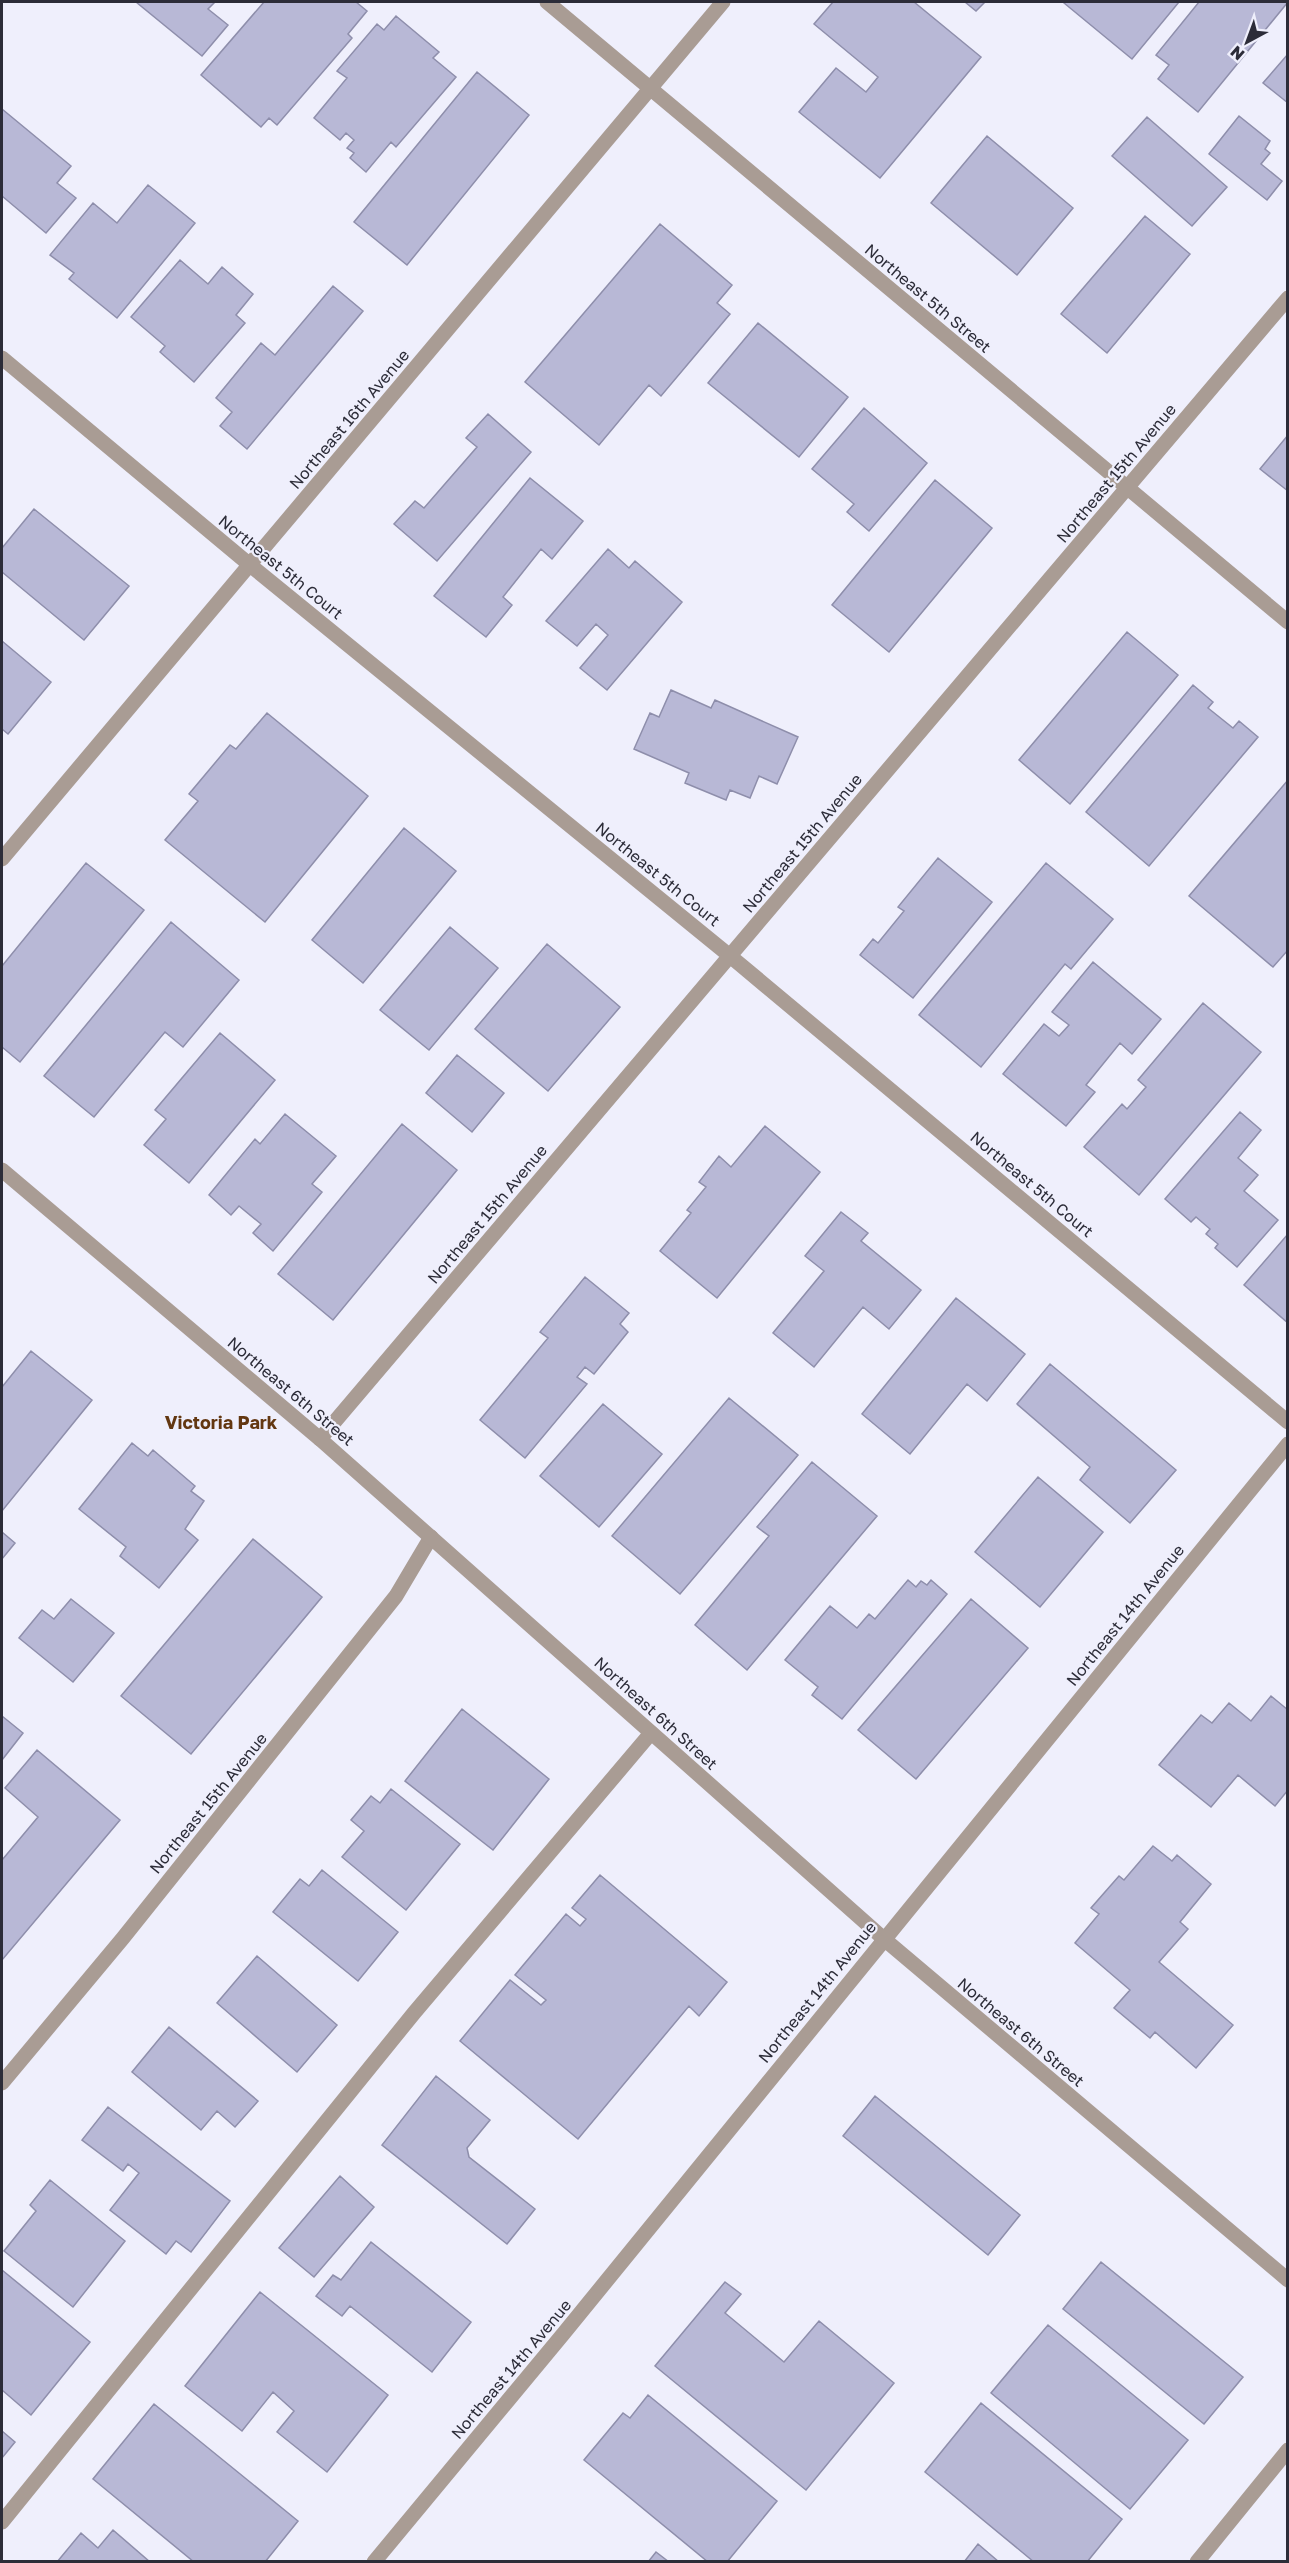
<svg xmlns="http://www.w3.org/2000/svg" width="1289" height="2563" viewBox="0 0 1289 2563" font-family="'Golos Text',sans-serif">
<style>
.building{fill:#b8b8d6;stroke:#8e8eab;stroke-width:1.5}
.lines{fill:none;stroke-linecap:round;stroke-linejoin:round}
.service{stroke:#a99c94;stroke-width:15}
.minor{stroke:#a99c94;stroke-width:15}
.tertiary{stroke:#a99c94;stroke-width:15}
.labels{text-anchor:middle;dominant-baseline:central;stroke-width:4.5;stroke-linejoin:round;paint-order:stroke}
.street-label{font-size:16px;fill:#2c2c38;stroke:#efeffc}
.neighbourhood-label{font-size:18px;font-weight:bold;fill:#633711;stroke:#efeffc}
</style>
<rect width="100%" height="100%" fill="#efeffc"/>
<path class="building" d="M136 2H215L208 9 228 25 202 56Z
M264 2H356L367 11 348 34 352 38 277 125 269 118 261 127 201 75Z
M833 2H914L981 57 880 178 799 112 836 68 866 92 878 77 814 24Z
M965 2H985L976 11Z
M1066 2H1179L1132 59 1064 3Z
M1199 2H1288L1198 112 1158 79 1169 65 1156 55Z
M396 16 439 52 433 58 456 77 396 147 391 142 366 172 350 158 354 153 347 148 354 140 346 133 340 140 314 118 347 78 337 71 377 24 384 30Z
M1288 54V103L1263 83Z
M477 72 529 115 407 265 354 222Z
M2 109 71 166 57 183 76 198 46 233 2 196Z
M1239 116 1270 141 1265 149 1270 153 1261 164 1282 181 1267 200 1209 154Z
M1147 117 1227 187 1192 226 1112 156Z
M987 136 1073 208 1017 275 931 203Z
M148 185 195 223 117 318 69 279 74 273 50 255 93 203 117 223Z
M1145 216 1190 254 1107 353 1061 314Z
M660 224 732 285 717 303 730 314 661 396 649 385 599 445 525 382Z
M180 260 208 284 222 267 253 294 236 315 245 323 194 382 160 352 165 346 131 317Z
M333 286 363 311 247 449 220 426 232 412 216 398 261 343 275 355Z
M758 323 848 397 799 457 708 383Z
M864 408 927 463 869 531 847 512 854 504 812 469Z
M488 414 531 452 437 561 394 524 415 501 424 508 477 447 466 438Z
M1288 435V491L1260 469Z
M530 478 583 521 552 559 541 549 503 597 512 605 486 637 434 596Z
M935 480 992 528 889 652 832 605Z
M34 509 129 586 84 640 2 572V548Z
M608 549 629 568 635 561 682 602 607 690 580 668 608 635 596 624 577 646 546 621Z
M1127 632 1178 675 1070 804 1019 760Z
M2 641 51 682 8 734 2 729Z
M1193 685 1213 702 1208 708 1233 728 1239 721 1258 737 1149 866 1086 812Z
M671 690 711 708 715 700 798 737 777 784 759 776 750 798 730 790 726 800 685 783 689 773 634 749 650 713 659 717Z
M267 713 368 796 265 922 165 840 198 801 189 794 230 745 236 749Z
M1288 780V950L1273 967 1189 896Z
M404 828 456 871 363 983 312 940Z
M938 858 992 902 913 998 860 955 873 939 878 943 904 911 898 907Z
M86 863 144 910 20 1062 2 1047V966Z
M1046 863 1113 919 1071 969 1065 964 981 1067 919 1015Z
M171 922 239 980 183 1047 165 1032 94 1117 44 1076Z
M450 927 498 968 429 1050 380 1010Z
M547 944 620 1007 548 1091 475 1029Z
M1093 962 1161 1019 1132 1054 1120 1043 1086 1085 1095 1092 1066 1126 1003 1074 1044 1024 1059 1036 1069 1025 1052 1012Z
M1203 1003 1261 1052 1139 1195 1084 1147 1122 1104 1127 1109 1146 1087 1138 1080Z
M220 1033 275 1080 189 1183 144 1145 166 1119 155 1110Z
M457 1055 504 1093 472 1132 426 1093Z
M1240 1112 1261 1130 1238 1158 1258 1175 1244 1191 1278 1220 1237 1267 1215 1248 1218 1244 1206 1234 1210 1229 1196 1217 1191 1222 1165 1199Z
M285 1114 336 1156 312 1184 322 1192 273 1251 253 1233 261 1224 239 1206 231 1215 209 1195 255 1139 260 1144Z
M402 1124 457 1170 333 1320 278 1274Z
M765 1126 820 1172 717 1298 660 1251 691 1213 687 1210 706 1187 699 1182 719 1156 731 1167Z
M841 1212 868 1233 861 1241 921 1290 889 1329 863 1307 814 1367 773 1333 824 1271 805 1256Z
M1288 1234V1323L1244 1285Z
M585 1277 629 1313 620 1324 628 1332 594 1374 585 1367 577 1377 587 1384 525 1458 480 1420 548 1338 540 1332Z
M956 1298 1025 1354 987 1401 967 1384 910 1454 862 1414Z
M31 1351 92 1400 2 1511V1387Z
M1050 1364 1176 1470 1130 1523 1080 1480 1090 1467 1017 1404Z
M729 1398 798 1455 680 1594 612 1536Z
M603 1404 662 1454 599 1527 540 1476Z
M132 1443 148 1456 153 1450 195 1486 191 1491 204 1501 185 1529 198 1540 159 1588 120 1556 126 1547 79 1509Z
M812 1462 877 1516 747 1670 695 1625 769 1536 757 1527Z
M1038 1477 1103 1532 1040 1607 975 1552Z
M2 1532 15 1543 2 1559Z
M253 1539 322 1597 191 1754 121 1696Z
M908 1580 916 1587 921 1581 927 1585 931 1580 947 1594 842 1719 812 1695 818 1687 785 1660 830 1606 857 1628 869 1614 875 1619Z
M71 1599 114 1633 73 1682 19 1638 42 1610 54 1619Z
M971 1599 1028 1648 916 1779 858 1730Z
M1271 1696 1288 1710V1790L1275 1806 1238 1775 1211 1807 1159 1765 1201 1715 1212 1723 1229 1703 1251 1721Z
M462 1709 549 1779 493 1850 405 1781Z
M2 1716 23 1733 2 1760Z
M37 1750 120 1820 2 1960V1860L38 1817 5 1788Z
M391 1789 460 1844 406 1910 342 1857 364 1831 351 1820 371 1796 380 1803Z
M1153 1846 1172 1861 1177 1855 1211 1884 1180 1922 1188 1929 1159 1962 1233 2025 1196 2068 1155 2032 1150 2038 1114 2008 1130 1990 1075 1943 1099 1914 1091 1908 1119 1876 1124 1880Z
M322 1870 398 1932 358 1981 273 1912 300 1879 309 1886Z
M600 1875 727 1982 699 2016 689 2006 578 2139 460 2041 510 1980 541 2005 546 2000 515 1975 566 1914 580 1926 586 1919 572 1908Z
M257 1956 337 2025 297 2072 217 2003Z
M169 2027 258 2101 235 2127 217 2111 201 2130 132 2072Z
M436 2076 490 2120 467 2148 469 2157 535 2209 507 2244 382 2145Z
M875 2096 1020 2215 988 2255 843 2136Z
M108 2107 230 2201 191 2252 176 2241 166 2254 110 2210 139 2173 128 2164 123 2171 82 2140Z
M340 2176 374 2207 314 2277 279 2248Z
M50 2180 125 2241 73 2307 4 2251 36 2211 30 2205Z
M371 2242 471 2322 432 2372 350 2306 342 2316 316 2296 333 2275 341 2280Z
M1101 2262 1243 2377 1204 2424 1063 2309Z
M2 2270 90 2342 31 2415 2 2390Z
M725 2282 741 2294 725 2313 784 2362 819 2321 894 2383 806 2490 655 2366Z
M260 2292 388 2395 327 2472 277 2432 294 2411 273 2392 242 2431 185 2386Z
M1048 2325 1188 2440 1130 2509 991 2393Z
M648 2395 777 2501 727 2562H708L584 2460 623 2413 630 2418Z
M981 2403 1122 2519 1087 2562H1034L925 2472Z
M154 2404 298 2521 265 2562H194L93 2479Z
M2 2431 15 2442 2 2458Z
M113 2530 150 2562H57L81 2533 98 2548Z
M978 2544 999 2562H964Z
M656 2552 669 2562H648Z"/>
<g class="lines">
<path class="service" d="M2 2522 414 2013 651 1733"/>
<path class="minor" d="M547 2 1288 622
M2 358 250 565 730 956 1288 1422
M2 859 723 2
M320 1439 1288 298
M2 2083 123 1938 396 1596 431 1537
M1197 2562 1288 2450"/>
<path class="tertiary" d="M2 1170 320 1439 884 1939 1288 2280
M374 2562 564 2333 1288 1444"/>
</g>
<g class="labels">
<g class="street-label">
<text transform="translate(928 298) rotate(40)">Northeast 5th Street</text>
<text transform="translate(349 419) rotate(-50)">Northeast 16th Avenue</text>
<text transform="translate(1116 473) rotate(-50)">Northeast 15th Avenue</text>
<text transform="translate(281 567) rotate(39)">Northeast 5th Court</text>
<text transform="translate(802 843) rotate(-50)">Northeast 15th Avenue</text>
<text transform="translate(658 874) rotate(39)">Northeast 5th Court</text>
<text transform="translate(1032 1184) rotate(40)">Northeast 5th Court</text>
<text transform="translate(487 1214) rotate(-50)">Northeast 15th Avenue</text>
<text transform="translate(291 1391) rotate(40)">Northeast 6th Street</text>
<text transform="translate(1125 1615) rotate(-51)">Northeast 14th Avenue</text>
<text transform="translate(656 1713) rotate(42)">Northeast 6th Street</text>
<text transform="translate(208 1803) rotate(-51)">Northeast 15th Avenue</text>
<text transform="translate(817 1992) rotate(-51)">Northeast 14th Avenue</text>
<text transform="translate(1021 2032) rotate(40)">Northeast 6th Street</text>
<text transform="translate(511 2369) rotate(-50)">Northeast 14th Avenue</text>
</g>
<g class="neighbourhood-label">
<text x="221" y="1422">Victoria Park</text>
</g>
</g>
<rect width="1289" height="2563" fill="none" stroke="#2c2c38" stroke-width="6"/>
<g transform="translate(1247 42) rotate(221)" stroke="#efeffc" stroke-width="4.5" paint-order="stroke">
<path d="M0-4.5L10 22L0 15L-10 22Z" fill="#2c2c38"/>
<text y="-9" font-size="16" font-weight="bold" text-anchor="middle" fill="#2c2c38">N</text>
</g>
</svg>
